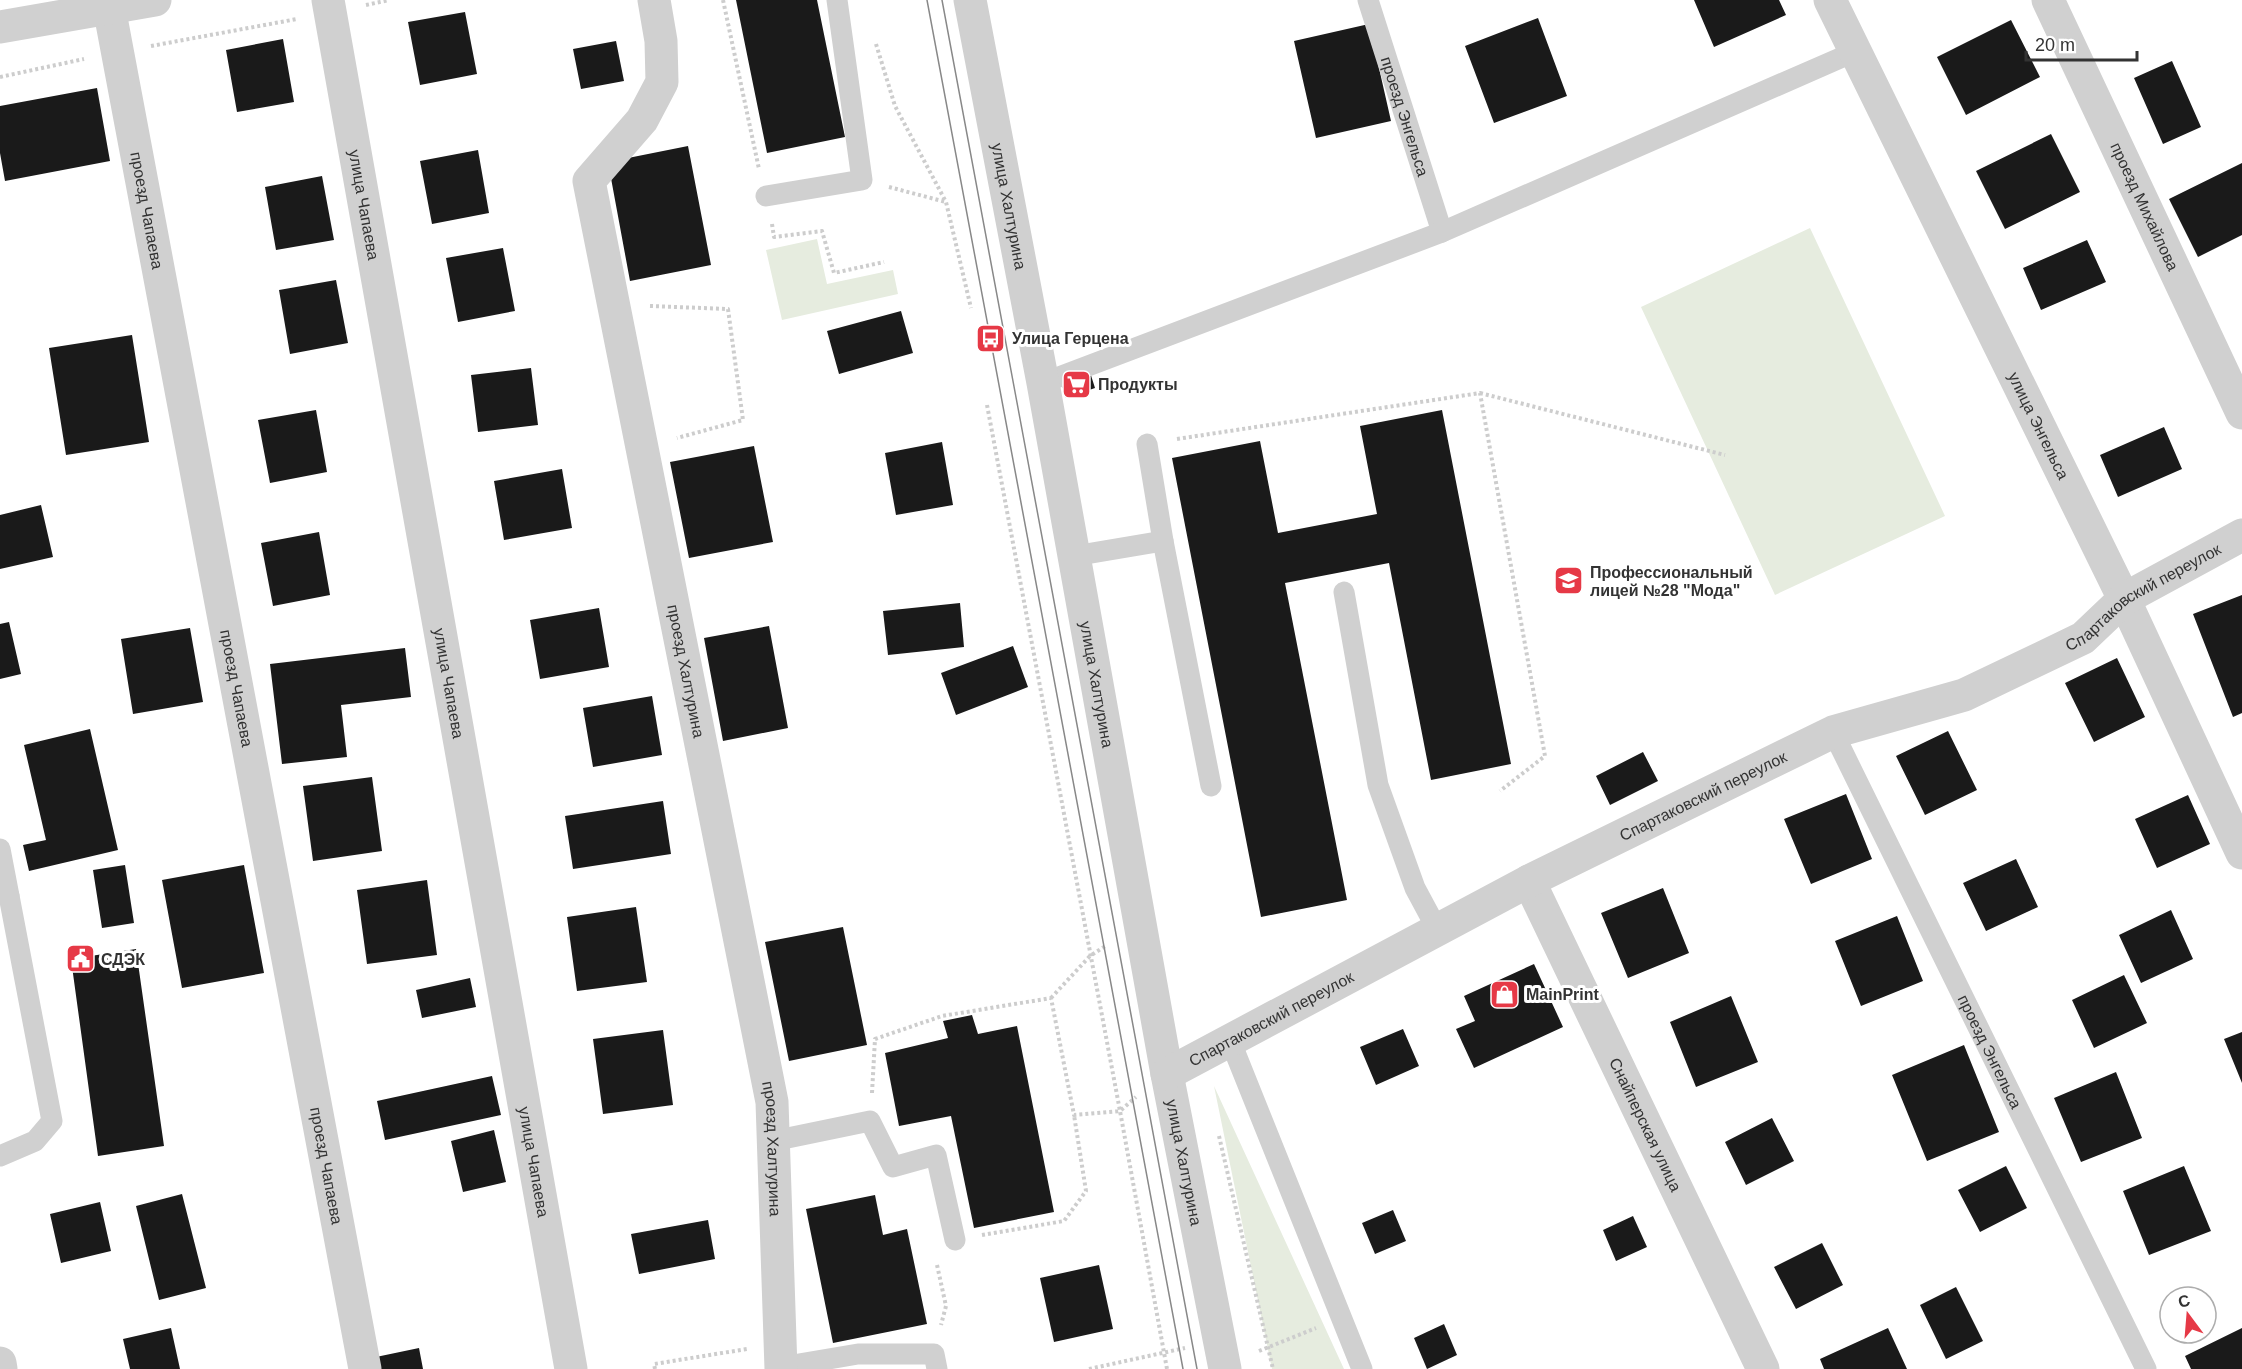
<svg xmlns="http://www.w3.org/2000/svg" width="2242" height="1369" viewBox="0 0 2242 1369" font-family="Arial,sans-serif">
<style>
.green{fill:#e6ecdf}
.building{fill:#1a1a1a}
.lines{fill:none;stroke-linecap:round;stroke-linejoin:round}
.path{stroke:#cdcdcd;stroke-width:4;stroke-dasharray:3 3;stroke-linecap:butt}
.service{stroke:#d0d0d0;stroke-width:21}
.minor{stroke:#d0d0d0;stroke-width:33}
.tertiary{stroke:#d0d0d0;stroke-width:33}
.tram{stroke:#888;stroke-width:1.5}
.labels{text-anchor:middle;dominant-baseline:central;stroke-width:6;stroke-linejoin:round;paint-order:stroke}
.street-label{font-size:16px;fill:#333;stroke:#fff}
.poi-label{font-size:16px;font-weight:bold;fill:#333;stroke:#fff;text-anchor:start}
</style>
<rect width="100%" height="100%" fill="#fff"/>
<path class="green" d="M1810 228 1945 516 1775 595 1641 307Z
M817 239 827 284 893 270 898 294 782 320 766 250Z
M1214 1086 1344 1369H1272Z"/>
<path class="building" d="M736 0H817L845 137 767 153Z
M1694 0H1779L1786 15 1714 47Z
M465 12 477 74 420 85 408 22Z
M1538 18 1567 96 1494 123 1465 46Z
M2011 20 2040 77 1966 115 1937 57Z
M1369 24 1391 121 1316 138 1294 41Z
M283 39 294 102 237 112 226 50Z
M616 41 624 81 581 89 573 49Z
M2172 61 2201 127 2163 144 2134 78Z
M97 88 110 161 5 181 0 153V106Z
M2051 134 2080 192 2005 229 1976 171Z
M688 146 711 265 630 281 608 162Z
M478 150 489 213 432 224 420 161Z
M2242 163V235L2198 257 2169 199Z
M322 176 334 240 276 250 265 187Z
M2087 240 2106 282 2041 310 2023 268Z
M503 248 515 311 458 322 446 258Z
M336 280 348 343 290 354 279 290Z
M901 311 913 353 839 374 827 331Z
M132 335 149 442 66 455 49 348Z
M531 368 538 425 478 432 471 375Z
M1089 369 1095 388 1066 398 1060 379Z
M316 410 327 472 270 483 258 420Z
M1442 410 1511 764 1431 780 1389 563 1285 583 1347 900 1261 917 1172 458 1260 441 1278 533 1377 514 1360 426Z
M2164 427 2182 469 2118 497 2100 455Z
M942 442 953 505 896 515 885 453Z
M754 446 773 542 689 558 670 462Z
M562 469 572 528 504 540 494 481Z
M41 505 53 557 0 569V515Z
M319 532 330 595 273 606 261 543Z
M2242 595V713L2233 717 2193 614Z
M960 603 964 647 888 655 883 611Z
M599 608 609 667 540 679 530 620Z
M9 622 21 674 0 679V624Z
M769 626 788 728 723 741 704 638Z
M190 628 203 702 133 714 121 639Z
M1013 646 1028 687 956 715 941 673Z
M405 648 411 697 341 705 347 757 282 764 270 664Z
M2117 658 2145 717 2094 742 2065 683Z
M652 696 662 755 593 767 583 708Z
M90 729 118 850 29 871 23 845 46 840 24 745Z
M1948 731 1977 790 1925 815 1896 756Z
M1643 752 1658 781 1610 805 1596 776Z
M372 777 382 851 313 861 303 786Z
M1846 794 1872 859 1811 884 1784 819Z
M2188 795 2210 844 2157 868 2135 819Z
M663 801 671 854 573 869 565 816Z
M2016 859 2038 907 1986 931 1963 883Z
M125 865 134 923 102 928 93 870Z
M244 865 264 973 182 988 162 880Z
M427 880 437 955 367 964 357 890Z
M1663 888 1689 953 1628 978 1601 913Z
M636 907 647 982 577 991 567 917Z
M2171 910 2193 959 2141 983 2119 935Z
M1897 916 1923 981 1861 1006 1835 941Z
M843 927 867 1045 789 1061 765 942Z
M136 949 164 1146 98 1156 71 959Z
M1534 964 1563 1027 1474 1068 1456 1029 1475 1021 1464 996Z
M2124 975 2147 1023 2094 1048 2072 1000Z
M470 978 476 1007 422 1018 416 990Z
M1731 996 1758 1062 1696 1087 1670 1022Z
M972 1015 978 1034 1017 1026 1054 1212 974 1228 951 1116 899 1126 885 1053 948 1038 943 1021Z
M1403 1029 1419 1066 1376 1085 1360 1047Z
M663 1030 673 1105 603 1114 593 1039Z
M2242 1032V1083L2224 1039Z
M1964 1045 1999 1132 1927 1161 1892 1075Z
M2116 1072 2142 1138 2081 1162 2054 1098Z
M492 1076 501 1115 385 1140 377 1101Z
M1772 1118 1794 1161 1746 1185 1725 1142Z
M494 1130 506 1182 463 1192 451 1141Z
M2006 1166 2027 1208 1980 1232 1958 1190Z
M2184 1166 2211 1231 2149 1255 2123 1191Z
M182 1194 206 1288 159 1300 136 1206Z
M875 1195 883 1235 907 1229 927 1324 833 1343 806 1209Z
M100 1202 111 1251 61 1263 50 1214Z
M1393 1210 1406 1241 1375 1254 1362 1223Z
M1633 1216 1647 1247 1616 1261 1603 1230Z
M708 1220 715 1259 639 1274 631 1234Z
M1822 1243 1843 1285 1796 1309 1774 1267Z
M1099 1265 1113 1329 1054 1342 1040 1278Z
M1956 1287 1983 1341 1946 1359 1920 1305Z
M1444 1324 1457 1355 1427 1369 1414 1338Z
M171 1328 180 1369H130L123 1339Z
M1888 1328 1907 1369H1824L1820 1359Z
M2242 1328V1369H2191L2185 1356Z
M419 1348 423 1369H378L376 1357Z"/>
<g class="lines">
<path class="path" d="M723 0 759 169
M366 5 389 0
M876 44 895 106 946 202 971 308
M151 46 297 19
M0 77 84 59
M889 187 946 202
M772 224 774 237 822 231 834 273 884 262
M650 306 728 309 743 420 677 438
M1480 393 1725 455
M987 405 1120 1111 1136 1097
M1177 439 1480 393 1545 756 1500 791
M1051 998 1090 956 1107 945
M872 1093 875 1039 942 1016 1051 998 1074 1115 1120 1111 1167 1369
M1219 1136 1273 1369
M982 1235 1064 1221 1086 1191 1074 1115
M937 1265 946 1306 941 1325
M1259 1351 1316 1328
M655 1369 654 1364 747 1349
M1089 1369 1185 1348"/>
<g class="service">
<path id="s1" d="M1368 0 1442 232"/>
<path d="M766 196 862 180 837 0"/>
<path d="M1043 383 1442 232 1854 52"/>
<path d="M1163 541 1211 786"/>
<path d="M1074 556 1163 541 1147 444"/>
<path d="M1344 592 1378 785 1415 888 1437 929"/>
<path id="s2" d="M1833 732 2146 1369"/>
<path d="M0 849 9 896"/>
<path d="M0 893 9 896 52 1121 35 1141 0 1156"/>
<path d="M1230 1040 1362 1369"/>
<path d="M773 1141 870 1121 893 1167 936 1155 955 1240"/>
<path d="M781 1367 858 1354H934L937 1369"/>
</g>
<g class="minor">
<path id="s3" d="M328 0 571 1369"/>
<path id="s4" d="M654 0 661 41 662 82 642 120 589 181 772 1102 781 1369"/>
<path id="s5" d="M970 0 1043 383 1167 1074 1225 1369"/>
<path id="s6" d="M1830 0 2124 599 2242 853"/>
<path id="s7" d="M2048 0 2242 413"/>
<path id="s8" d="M109 7 365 1369"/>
<path d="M0 27 155 0"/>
<path id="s9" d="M1529 881 1763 1369"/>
<path id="s10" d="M1167 1074 1529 881 1833 732 1964 695 2083 638 2124 599 2242 535"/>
</g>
<path class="tertiary" d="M0 1363 1 1369"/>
<path class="tram" d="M927 0 1183 1369
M942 0 1197 1369"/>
</g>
<defs>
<symbol id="bus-square" viewBox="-11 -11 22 22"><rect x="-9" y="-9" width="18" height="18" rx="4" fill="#e63946" stroke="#fff"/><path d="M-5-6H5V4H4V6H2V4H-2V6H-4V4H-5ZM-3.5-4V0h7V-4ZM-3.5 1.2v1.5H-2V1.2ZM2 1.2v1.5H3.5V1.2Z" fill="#fff"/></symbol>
<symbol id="supermarket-square" viewBox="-11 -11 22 22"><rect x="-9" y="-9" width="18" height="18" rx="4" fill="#e63946" stroke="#fff"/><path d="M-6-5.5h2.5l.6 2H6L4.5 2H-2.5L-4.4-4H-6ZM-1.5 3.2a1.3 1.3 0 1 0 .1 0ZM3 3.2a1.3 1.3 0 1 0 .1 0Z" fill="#fff"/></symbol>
<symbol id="university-square" viewBox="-11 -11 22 22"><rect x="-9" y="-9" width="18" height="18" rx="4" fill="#e63946" stroke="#fff"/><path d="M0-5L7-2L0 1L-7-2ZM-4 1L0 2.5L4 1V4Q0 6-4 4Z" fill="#fff"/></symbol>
<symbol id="civic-square" viewBox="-11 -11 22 22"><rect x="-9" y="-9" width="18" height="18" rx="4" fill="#e63946" stroke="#fff"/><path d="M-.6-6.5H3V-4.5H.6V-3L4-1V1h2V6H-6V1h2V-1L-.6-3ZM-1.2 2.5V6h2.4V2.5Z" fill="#fff"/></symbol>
<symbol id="shop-square" viewBox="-11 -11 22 22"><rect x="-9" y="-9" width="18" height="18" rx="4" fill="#e63946" stroke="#fff"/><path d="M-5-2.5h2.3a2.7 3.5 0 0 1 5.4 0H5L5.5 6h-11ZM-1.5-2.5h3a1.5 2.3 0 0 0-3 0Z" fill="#fff"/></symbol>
</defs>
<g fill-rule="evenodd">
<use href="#bus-square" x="974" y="322" width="33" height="33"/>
<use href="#supermarket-square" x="1060" y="368" width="33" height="33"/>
<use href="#university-square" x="1552" y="564" width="33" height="33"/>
<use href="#civic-square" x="64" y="942" width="33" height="33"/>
<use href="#shop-square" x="1488" y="978" width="33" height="33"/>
</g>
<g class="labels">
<g class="street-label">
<text stroke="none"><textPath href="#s1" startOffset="122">проезд Энгельса</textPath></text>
<text stroke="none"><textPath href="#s3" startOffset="208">улица Чапаева</textPath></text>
<text stroke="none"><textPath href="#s5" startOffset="210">улица Халтурина</textPath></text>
<text stroke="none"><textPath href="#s7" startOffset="228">проезд Михайлова</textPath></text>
<text stroke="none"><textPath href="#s8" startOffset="207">проезд Чапаева</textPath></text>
<text stroke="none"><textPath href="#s6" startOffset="474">улица Энгельса</textPath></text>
<text stroke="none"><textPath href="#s10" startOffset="1090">Спартаковский переулок</textPath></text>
<text stroke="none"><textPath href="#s4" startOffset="706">проезд Халтурина</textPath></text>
<text stroke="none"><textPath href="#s3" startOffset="694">улица Чапаева</textPath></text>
<text stroke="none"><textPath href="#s5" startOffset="696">улица Халтурина</textPath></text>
<text stroke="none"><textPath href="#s8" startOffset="693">проезд Чапаева</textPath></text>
<text stroke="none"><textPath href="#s10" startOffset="604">Спартаковский переулок</textPath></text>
<text stroke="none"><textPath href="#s10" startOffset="118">Спартаковский переулок</textPath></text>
<text stroke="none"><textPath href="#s2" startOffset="356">проезд Энгельса</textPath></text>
<text stroke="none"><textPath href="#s9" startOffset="270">Снайперская улица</textPath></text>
<text stroke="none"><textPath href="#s4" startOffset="1192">проезд Халтурина</textPath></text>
<text stroke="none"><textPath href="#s3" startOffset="1180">улица Чапаева</textPath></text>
<text stroke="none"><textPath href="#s5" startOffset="1182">улица Халтурина</textPath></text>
<text stroke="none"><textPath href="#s8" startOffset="1179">проезд Чапаева</textPath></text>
</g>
<g class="poi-label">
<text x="1012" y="338">Улица Герцена</text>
<text x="1098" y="384">Продукты</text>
<text x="1590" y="572">Профессиональный<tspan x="1590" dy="18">лицей №28 "Мода"</tspan></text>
<text x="101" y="959">СДЭК</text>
<text x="1526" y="994">MainPrint</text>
</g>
</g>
<g transform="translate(2188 1315) rotate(344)"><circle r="28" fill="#ffffff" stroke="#adadad" stroke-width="1.5"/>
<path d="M0-4.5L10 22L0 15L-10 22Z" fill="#e63946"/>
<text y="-9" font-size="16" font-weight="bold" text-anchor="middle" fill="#333333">С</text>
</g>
<path d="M2026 51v9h111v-9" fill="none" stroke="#333333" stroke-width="3"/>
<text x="2035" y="51" font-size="18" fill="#333333" stroke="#ffffff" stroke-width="4.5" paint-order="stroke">20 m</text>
</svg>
